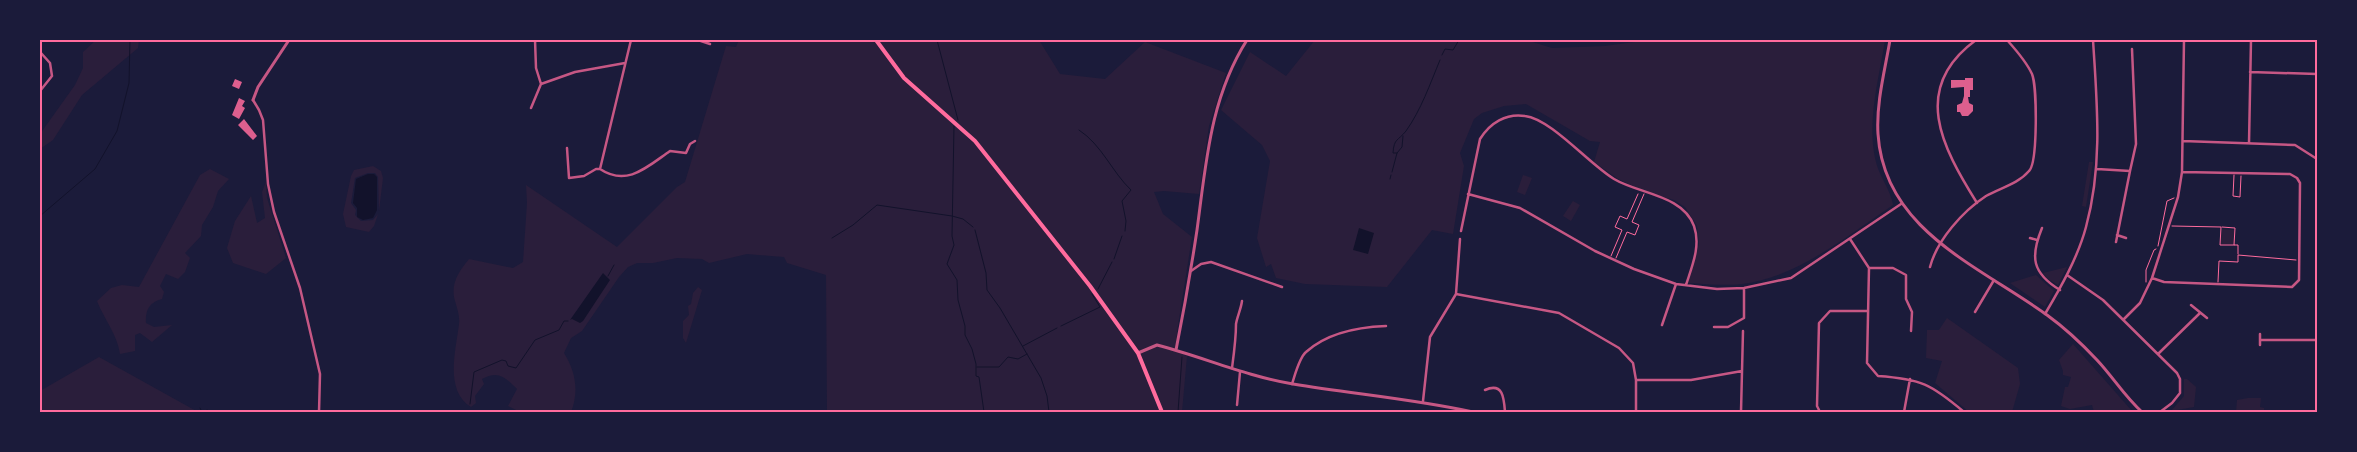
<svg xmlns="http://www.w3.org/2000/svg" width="2357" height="452" viewBox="0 0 2357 452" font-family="Karla,sans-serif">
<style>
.green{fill:#2a1e3b}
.water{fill:#12122b}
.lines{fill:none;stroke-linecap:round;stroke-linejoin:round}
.stream{stroke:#12122b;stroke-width:1}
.building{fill:#dd5f8e}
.path{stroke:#ff6b9d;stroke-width:1}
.minor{stroke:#c65784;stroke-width:2.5}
.tertiary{stroke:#c65784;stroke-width:3}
.primary{stroke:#ff6b9d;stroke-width:4}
.neatline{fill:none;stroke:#ff6b9d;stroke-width:2}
</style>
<rect width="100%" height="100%" fill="#1b1b3a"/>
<path class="green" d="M96 40H139L138 48 82 95 53 140 40 149V134L75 85 83 68V52Z
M739 40H1039L1060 74 1105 79 1145 42 1226 73 1209 126 1199 194 1164 191 1154 192 1163 214 1192 237 1177 332 1176 352 1187 356 1182 412H827L826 275 787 263 784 257 747 254 709 263 702 259 677 258 653 263H637L628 267 619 277 582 331 571 338 564 353C576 372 579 392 571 412H515L516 410 508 406 517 389C505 377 498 370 482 379L484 384 475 396 476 403 471 407C444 390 456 350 459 324 460 316 457 308 455 301 450 284 459 271 469 259L513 268 523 262 527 203 526 185 617 247 677 187 685 182 726 46 736 47Z
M1315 40H1526L1552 48 1605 46 1649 40H1885C1879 78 1867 120 1875 158 1878 175 1891 190 1893 205 1847 236 1798 277 1742 284 1724 286 1706 284 1688 283L1699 244 1697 226 1685 207 1674 200 1648 193 1618 179 1594 162 1600 142 1590 141 1526 104 1504 106 1482 113 1474 119 1460 153 1464 166 1453 234 1432 230 1387 287 1305 284 1276 278 1271 264 1266 267 1257 238 1270 161 1262 145 1221 110 1250 52 1286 76Z
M2089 162H2093L2086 207 2082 206Z
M373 166 381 171 383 178 379 211 378 177 375 173H368L355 178 351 203 356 210 355 215 361 221 373 220 378 214 374 226 369 232 346 227 343 214 351 176 354 170Z
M210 169 229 179 218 191 213 207 202 225 201 236 185 253 190 258 185 272 178 279 166 274 160 286 164 292 162 299C149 302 145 311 146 323L154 327 172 325 152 342 140 333 135 335V351L120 354C117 334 104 319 97 301L111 288 122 285 139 287 200 175Z
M1523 175 1532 178 1525 195 1517 192Z
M266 182 267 198 286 258 266 274 233 263 227 248 235 221 251 196 257 223 265 218 262 192Z
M1573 201 1580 205 1571 221 1563 216Z
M2221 229 2234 230V244H2221Z
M2067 267 2058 285 2046 278 2043 273Z
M2036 275 2054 291 2045 307 2010 283Z
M698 287 702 290 686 343 683 338V321L689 315 688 306 691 304 693 293Z
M1947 318 2018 368 2020 384 2012 412H1969L1935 383 1942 361 1926 358 1927 330H1939Z
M2073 344 2132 411 2133 412H2094L2092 405 2070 409 2061 406 2065 387H2068L2071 377 2063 375V371L2059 360Z
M99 357 198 412H40V391Z
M2184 379H2187L2196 387 2194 407 2171 411 2184 396Z
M2248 398H2261L2260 407 2264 408V412H2236L2237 400Z"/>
<path class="water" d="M368 174H374L377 177V210L373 218 363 220 357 217V208L353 203 356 179Z
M1359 228 1374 233 1368 254 1353 250Z
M603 273 610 280 583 321 580 323 572 319 570 320Z"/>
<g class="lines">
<path class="stream" d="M937 40 958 120
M1442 55 1445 49 1453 50 1459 40
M954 126 952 236 954 245 947 264 957 280 958 300 965 326V335L972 349 976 364V376L979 377 984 412
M1079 130C1102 145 1112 172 1131 190L1122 201 1126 221 1125 231
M1397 153H1393C1394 138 1398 141 1406 131 1421 110 1430 84 1440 60
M1392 172 1397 153 1402 147 1403 136
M1390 179 1391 175
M40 216 95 169 117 131 129 83 130 40
M975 230 986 273 987 290 1000 308 1041 378 1047 396 1049 412
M832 238 853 225 877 205 952 216 963 219 973 227
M1114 259 1122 236
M608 276 614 265
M1098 289 1112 262
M1061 326 1100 307 1092 294
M1023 346 1057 328
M977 367H999L1008 357 1018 359 1027 354
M470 404 474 372 502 360 506 361 508 366 516 368 535 340 559 330 564 321H568
M200 408 202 412
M204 412 207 410
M1178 412 1182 357"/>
</g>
<path class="building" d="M1965 78H1973V90H1970V97H1968L1969 103 1973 105V111L1968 116H1962L1960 112H1957V105L1962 103 1964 96V87L1951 88V80H1965Z
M235 79 242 82 239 89 232 86Z
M239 98 245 101 242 106 245 108 239 119 232 115Z
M244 119 257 136 253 140 238 125Z"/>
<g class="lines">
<path class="path" d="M2234 175 2233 196 2240 197 2241 176
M2172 226 2221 227 2220 245H2234
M2222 227 2235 228 2234 245H2238V254
M2158 246 2167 201 2174 198
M1611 256 1622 230 1615 227 1620 216 1627 219 1638 194
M1616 258 1627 232 1635 235 1639 225 1632 222 1644 194
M2146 282V270L2154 250 2156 249
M2218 282 2219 261 2238 262V255L2296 260"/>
<path class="minor" d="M535 40 536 68 541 84
M631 40 600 169C627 187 647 167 670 151L686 153 690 144 695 141
M698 40 710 44
M1976 40C1910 88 1942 147 1977 203
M2250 72 2317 74
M40 91 52 76 50 63 41 53
M253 100 259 110 263 120 268 184 274 212 300 288 320 374 319 412
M531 108 541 84 575 72 625 63
M2183 141 2295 145 2317 159
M2249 143 2251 40
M567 148 569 178 584 176 596 169H600
M2097 169 2130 171 2136 144 2132 49
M1468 194 1520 208 1595 251 1634 269 1676 284 1717 289 1744 288 1791 278 1901 204
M2042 228C2030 257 2032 273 2060 290
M1461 231 1480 139C1490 123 1506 113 1525 116 1551 119 1589 164 1614 179 1639 194 1683 195 1694 226 1701 246 1692 266 1686 285
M2117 235 2126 238
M2030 238 2037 240
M1850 239 1869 268 1867 363 1878 376C1921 379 1931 384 1964 412
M2116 242 2130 171
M1930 267C1937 240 1963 211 1986 196 2000 188 2018 184 2029 171 2038 162 2037 86 2032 74 2026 61 2016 50 2007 40
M1869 268H1893L1906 275V299L1912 312 1911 331
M1191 271 1201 264 1211 262 1282 287
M2067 275 2103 300 2177 373 2180 379V393L2172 403 2160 412
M2152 278 2164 282 2292 287 2299 280 2300 183 2297 178 2290 174 2182 172
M1456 294 1460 239
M2191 305 2207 318
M1975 312 1994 280
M2045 314C2061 287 2078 257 2086 227 2103 165 2097 103 2093 40
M2124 319 2140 303 2152 278 2178 197 2182 172 2184 40
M1662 325 1676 284
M1714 327H1728L1744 318V288
M2260 334V345
M2260 340H2317
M2158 354 2200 313
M1232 368C1234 353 1236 339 1236 324 1237 317 1241 309 1242 301
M1636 380H1691L1742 371
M1292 384C1295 375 1299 358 1306 352 1327 333 1359 327 1386 326
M1485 390C1503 382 1504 398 1505 412
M1423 401 1430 337 1456 294 1559 313 1619 348 1633 363 1636 380V412
M1237 405 1240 372
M1741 412 1743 331
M1820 412 1817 406 1819 323 1830 311H1868
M1904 412 1910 379"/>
<path class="tertiary" d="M1890 40C1885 70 1876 103 1878 134 1884 230 1979 266 2047 315 2065 328 2082 344 2097 360 2113 377 2125 397 2142 412
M253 100 258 87 289 40
M1176 350C1184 310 1191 270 1197 230 1206 164 1210 98 1247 40
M1138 353 1157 345C1203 357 1246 376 1293 384 1353 394 1414 399 1473 412"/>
<path class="primary" d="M876 40 904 78 975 141 1090 286 1138 353 1162 412"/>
</g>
<rect width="2357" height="452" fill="none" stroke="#1b1b3a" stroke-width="82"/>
<rect x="41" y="41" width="2275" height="370" class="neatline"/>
</svg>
